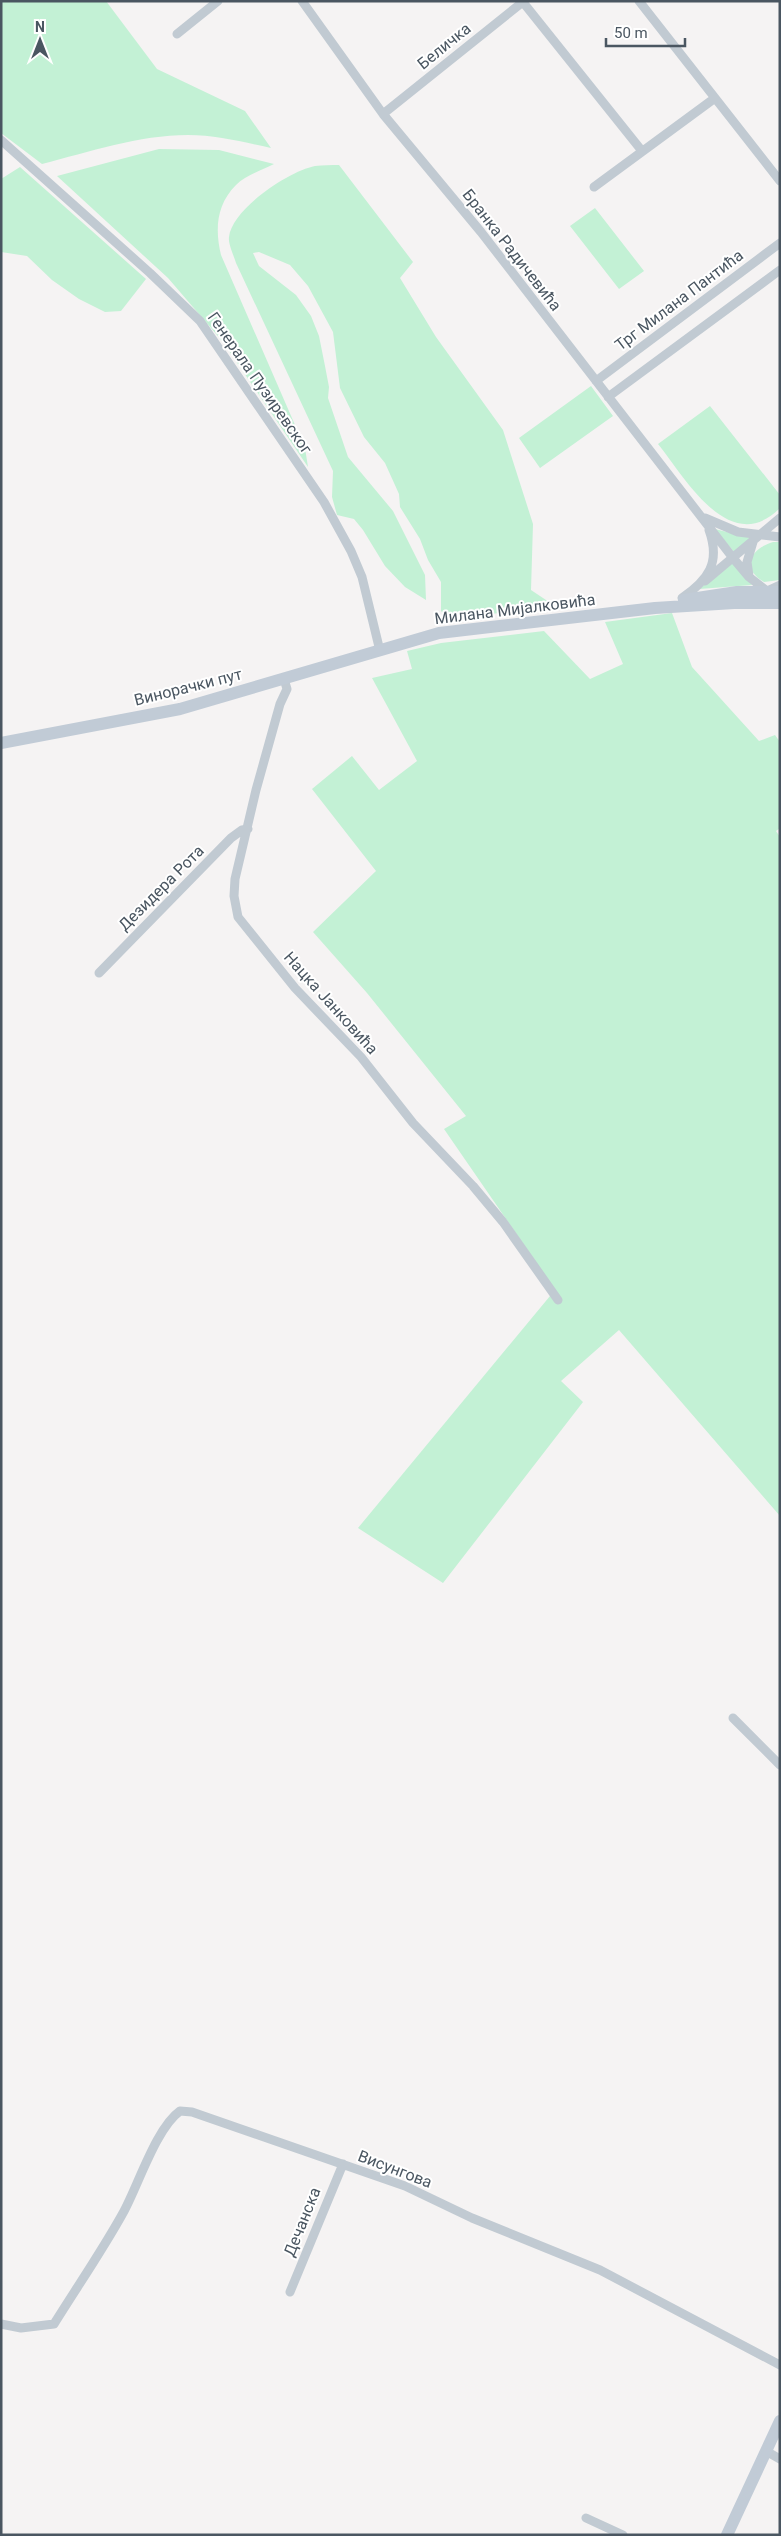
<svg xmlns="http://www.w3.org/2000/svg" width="781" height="2536" viewBox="0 0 781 2536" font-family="Roboto,sans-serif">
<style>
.green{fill:#c3f1d5}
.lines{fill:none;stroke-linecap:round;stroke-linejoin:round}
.street{stroke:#c1cad2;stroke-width:9}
.secondary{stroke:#c1cbd6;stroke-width:12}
.labels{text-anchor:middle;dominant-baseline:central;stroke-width:4;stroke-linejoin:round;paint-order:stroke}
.street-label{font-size:16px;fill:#4a5661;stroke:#fff}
</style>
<rect width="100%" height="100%" fill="#f5f3f3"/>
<path class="green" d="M1 1H106L157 69 245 111 271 148C243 142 216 135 188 135 139 135 89 152 42 164L1 133Z
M159 149 219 150 274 164C262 170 245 176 236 185 216 205 215 230 221 255L305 448 308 467 223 342 168 278 57 176Z
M339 165 413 262 400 278 436 337 503 430 533 524 531 590 552 604 451 621 441 611V582L428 560 420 539 400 507 399 494 385 463 364 437 340 388 333 332 308 286 290 265 259 252 253 253 259 266 296 295 311 316 319 336 325 366 329 387 328 398 348 457 393 511 425 575 426 600 405 587 385 566 363 530 354 519 337 515 332 497 333 471 236 263C234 256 228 244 229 237 232 209 289 171 315 166 323 165 331 165 339 165Z
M20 167 146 279 121 311 105 312 79 299 52 280 27 256 1 252V179Z
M595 208 644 271 619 289 570 226Z
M591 386 613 416 540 468 519 438Z
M710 406 780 495V508C730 558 686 479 658 444Z
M715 529 751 538 734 552Z
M773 542H780V580L764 582C740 568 750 549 773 542Z
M733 562 752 585 699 589Z
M672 613 692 667 759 741 775 735 780 742V828L776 831 780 837V1516L619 1330 561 1381 583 1402 443 1583 358 1528 555 1290 444 1129 466 1116 367 993 313 932 376 871 312 789 352 756 379 790 417 761 372 678 412 669 407 651 441 643 544 631 590 679 623 664 605 622Z"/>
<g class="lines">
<path class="street" d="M302 1 383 114 481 232 733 558 749 577 767 591 780 585
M522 1 642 151
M639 1 780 181
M177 34 218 1
M383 114 524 1
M1 140 150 273 200 321 324 502 351 551 362 577 380 651
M594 187 715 98
M596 381 780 243
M608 397 780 270
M705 518 738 532 780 537
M749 576 747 562 753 542
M705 581 780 518
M682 598C708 580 721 563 709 530
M284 679 287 689 280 704 256 790 235 879 234 896 238 917 295 988 361 1057 413 1123 473 1186 503 1222 558 1300
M99 973 231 838 242 830 248 829
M733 1718 780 1765
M290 2292 343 2164
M1 2324 21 2328 54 2324C77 2287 102 2251 123 2213 138 2186 156 2128 180 2111L192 2112 405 2186 472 2218 600 2270 780 2365
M766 2451 780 2459
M586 2518 623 2535"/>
<path class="secondary" d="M684 600 737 592H780
M1 743 180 709 439 633 655 608 734 603H780
M727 2535 780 2421"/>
</g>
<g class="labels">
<g class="street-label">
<text transform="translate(444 46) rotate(-39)">Беличка</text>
<text transform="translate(512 250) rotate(52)">Бранка Радичевића</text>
<text transform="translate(679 300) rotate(-37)">Трг Милана Пантића</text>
<text transform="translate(260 383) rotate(55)">Генерала Пузиревског</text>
<text transform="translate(515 609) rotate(-7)">Милана Мијалковића</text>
<text transform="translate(188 687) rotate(-14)">Винорачки пут</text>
<text transform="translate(161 888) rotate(-45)">Дезидера Рота</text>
<text transform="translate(331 1003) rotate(48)">Нацка Јанковића</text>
<text transform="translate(395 2169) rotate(21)">Висунгова</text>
<text transform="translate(302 2222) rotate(-68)">Дечанска</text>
</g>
</g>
<rect width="781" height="2536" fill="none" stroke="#4a5661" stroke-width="5"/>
<g transform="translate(40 40)" stroke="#ffffff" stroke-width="4" paint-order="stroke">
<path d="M0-4L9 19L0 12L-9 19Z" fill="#4a5661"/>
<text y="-8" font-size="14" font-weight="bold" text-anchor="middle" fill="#4a5661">N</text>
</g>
<path d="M606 38v8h79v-8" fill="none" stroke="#4a5661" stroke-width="2.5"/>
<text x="614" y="38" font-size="15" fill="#4a5661" stroke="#ffffff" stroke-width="4" paint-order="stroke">50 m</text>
</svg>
